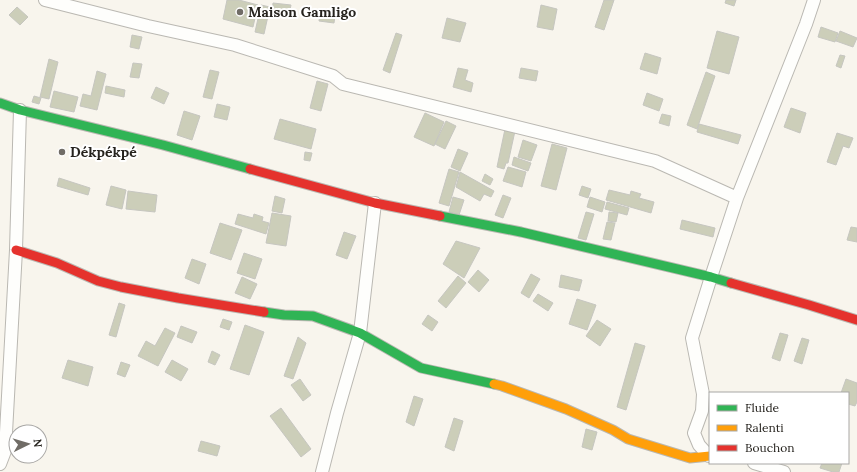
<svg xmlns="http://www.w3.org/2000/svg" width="857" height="472" viewBox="0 0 857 472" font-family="Lora,serif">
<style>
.building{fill:#ccceb9;stroke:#c6c6c0}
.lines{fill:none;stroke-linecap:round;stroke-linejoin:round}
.street-casing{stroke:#bab8b2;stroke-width:14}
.fast-casing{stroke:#bab8b2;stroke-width:11}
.slow-casing{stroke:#bab8b2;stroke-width:11}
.jam-casing{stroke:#bab8b2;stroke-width:11}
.street{stroke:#fefefc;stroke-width:12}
.fast{stroke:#30b455;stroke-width:9}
.slow{stroke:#ff9f0a;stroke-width:9}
.jam{stroke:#e5322d;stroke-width:9}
.poi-dot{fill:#706c66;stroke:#fff;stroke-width:1.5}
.labels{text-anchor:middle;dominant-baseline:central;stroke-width:4;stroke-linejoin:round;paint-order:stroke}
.poi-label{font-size:14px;font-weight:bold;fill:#26231e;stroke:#fff;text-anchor:start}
</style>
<rect width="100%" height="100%" fill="#f8f5ed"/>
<path class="building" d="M227 0H239L258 5 253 27 223 19Z
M604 0H614L604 30 595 27Z
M726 0H736L734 6 725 3Z
M273 3 291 5 289 15 272 13Z
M261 5 270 7 264 34 255 32Z
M541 5 557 9 553 30 537 27Z
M17 7 28 17 20 25 9 15Z
M320 14 335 16 334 23 319 21Z
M447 18 466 23 460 42 442 38Z
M821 27 838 33 835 42 818 37Z
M717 31 739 37 729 74 707 68Z
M840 31 857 38 853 47 836 41Z
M396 33 402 35 390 73 383 70Z
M132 35 142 37 139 49 130 47Z
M645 53 661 58 657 74 640 69Z
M840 55 845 56 841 68 836 66Z
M49 59 58 62 49 99 40 97Z
M133 63 142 64 139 78 130 77Z
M458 68 468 70 465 80 473 83 471 92 453 87Z
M521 68 538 71 536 81 519 78Z
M210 70 219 72 212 99 203 97Z
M97 71 106 74 97 110 80 106 83 94 91 96Z
M706 72 715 76 697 129 687 125Z
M317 81 328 84 321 111 310 108Z
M106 86 125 90 124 97 105 93Z
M156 87 169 93 164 104 151 98Z
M54 91 78 97 74 112 50 107Z
M647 93 663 99 659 111 643 105Z
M34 96 41 98 39 104 32 102Z
M217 104 230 107 227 120 214 117Z
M791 108 806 113 800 133 784 127Z
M184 111 200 116 192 140 177 135Z
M425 113 444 122 434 146 414 137Z
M662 114 671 116 669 126 659 123Z
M280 119 316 129 311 149 274 139Z
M446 121 456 126 445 149 435 144Z
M699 124 741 135 738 144 697 132Z
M505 129 515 131 508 163H506L504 169 497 167Z
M837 133 853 138 849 148 843 146 836 165 827 162Z
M523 140 537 145 531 161 518 157Z
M552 144 567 148 556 190 541 186Z
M458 149 468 153 460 171 451 167Z
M305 152 312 153 310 161 304 160Z
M514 157 531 163 528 171 512 165Z
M508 167 526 172 522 187 503 181Z
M449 169 459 172 449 206 439 203Z
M460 172 494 191 491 197 484 194 480 201 456 187Z
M485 174 493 179 490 185 482 181Z
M59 178 90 188 88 195 57 186Z
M111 186 126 190 122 209 106 205Z
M582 186 591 189 588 198 579 195Z
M609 190 630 195 631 191 641 194 639 198 654 202 651 213 606 200Z
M128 191 157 195 155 212 126 209Z
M503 195 511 198 503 218 495 215Z
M275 196 285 199 282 213 272 211Z
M453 197 464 200 459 215 449 212Z
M590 197 605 202 602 212 587 207Z
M607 202 629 208 627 215 605 209Z
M586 212 594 214 586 240 578 238Z
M609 212 618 213 616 222 608 221Z
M272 213 291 216 286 246 266 243Z
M238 214 253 218 254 214 263 217 262 221 269 223 266 234 235 224Z
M682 220 715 228 713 237 680 229Z
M607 222 615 223 611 240 603 239Z
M220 223 242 230 231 260 210 253Z
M851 227 857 228V242L847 240Z
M344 232 356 236 347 259 336 255Z
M456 241 480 248 464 278 443 264Z
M244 253 262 259 255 279 237 273Z
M192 259 206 264 199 284 185 278Z
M478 270 489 280 479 292 468 282Z
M531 274 540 279 529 298 521 293Z
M561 275 582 280 579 291 559 287Z
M458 276 466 283 446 308 438 301Z
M242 277 257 284 250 299 235 293Z
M538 294 553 303 548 311 533 301Z
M577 299 596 305 587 330 569 324Z
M119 303 125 305 116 337 109 335Z
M428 315 438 322 432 331 422 324Z
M223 319 232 322 229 330 220 327Z
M597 320 611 329 600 346 586 336Z
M245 325 264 332 249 375 230 369Z
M181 326 197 332 192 343 177 337Z
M165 328 175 333 158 366 138 356 146 341 155 346Z
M780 333 788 335 780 361 772 358Z
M298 337 306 343 293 379 284 376Z
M802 338 809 340 802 364 794 361Z
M635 343 645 346 626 410 617 407Z
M212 351 220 355 215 365 208 362Z
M68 360 93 367 88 386 62 378Z
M172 360 188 369 181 381 165 372Z
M121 362 130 365 125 377 117 374Z
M300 379 311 395 303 401 291 385Z
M846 379 857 383V402L855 406 848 404V393H841Z
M414 396 423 399 414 426 406 422Z
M281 408 311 449 301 457 270 416Z
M454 418 463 421 454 451 445 447Z
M586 429 597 432 592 450 582 447Z
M201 441 220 446 217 456 198 451Z
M822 463H842L839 472H833L820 468Z"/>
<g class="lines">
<defs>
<path id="street" d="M45 0 148 26 235 45 333 76 343 84 655 161 737 198
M709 456 699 445 694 433 702 411 703 394 692 338 711 277 737 198 806 24 814 0
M754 463 784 472
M0 464 5 451 16 250 20 110
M322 472 337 413 360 333 375 203"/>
<path id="fast" d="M0 103 20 110 163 145 250 169
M440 216 521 232 711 277 731 283
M264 312 284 315 313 316 360 333 421 368 494 384"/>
<path id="slow" d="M494 384 502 386 566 409 613 430 628 439 690 458 710 456"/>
<path id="jam" d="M250 169 375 203 440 216
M16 250 57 263 98 281 121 287 178 298 264 312
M731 283 809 305 857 320"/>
</defs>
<use href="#street" class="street-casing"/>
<use href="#fast" class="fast-casing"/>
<use href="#slow" class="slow-casing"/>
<use href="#jam" class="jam-casing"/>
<use href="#street" class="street"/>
<use href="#fast" class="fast"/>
<use href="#slow" class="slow"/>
<use href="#jam" class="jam"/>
</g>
<g class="poi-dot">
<circle cx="240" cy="12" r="4"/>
<circle cx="62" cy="152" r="4"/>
</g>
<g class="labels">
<g class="poi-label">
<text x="248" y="12">Maison Gamligo</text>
<text x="70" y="152">Dékpékpé</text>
</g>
</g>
<rect x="709" y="392" width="140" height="72" fill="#ffffff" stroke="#a8a7a5"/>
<rect x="717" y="405" width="20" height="6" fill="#30b455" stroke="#a8a7a5"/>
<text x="745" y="412" font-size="12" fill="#26231e">Fluide</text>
<rect x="717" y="425" width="20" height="6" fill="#ff9f0a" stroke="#a8a7a5"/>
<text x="745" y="432" font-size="12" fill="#26231e">Ralenti</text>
<rect x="717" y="445" width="20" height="6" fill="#e5322d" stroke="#a8a7a5"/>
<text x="745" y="452" font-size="12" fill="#26231e">Bouchon</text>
<g transform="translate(28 444) rotate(85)"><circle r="19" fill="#ffffff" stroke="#a8a7a5"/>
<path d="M0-3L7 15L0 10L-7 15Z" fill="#706c66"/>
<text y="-6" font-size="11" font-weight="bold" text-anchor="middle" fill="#26231e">N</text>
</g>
</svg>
